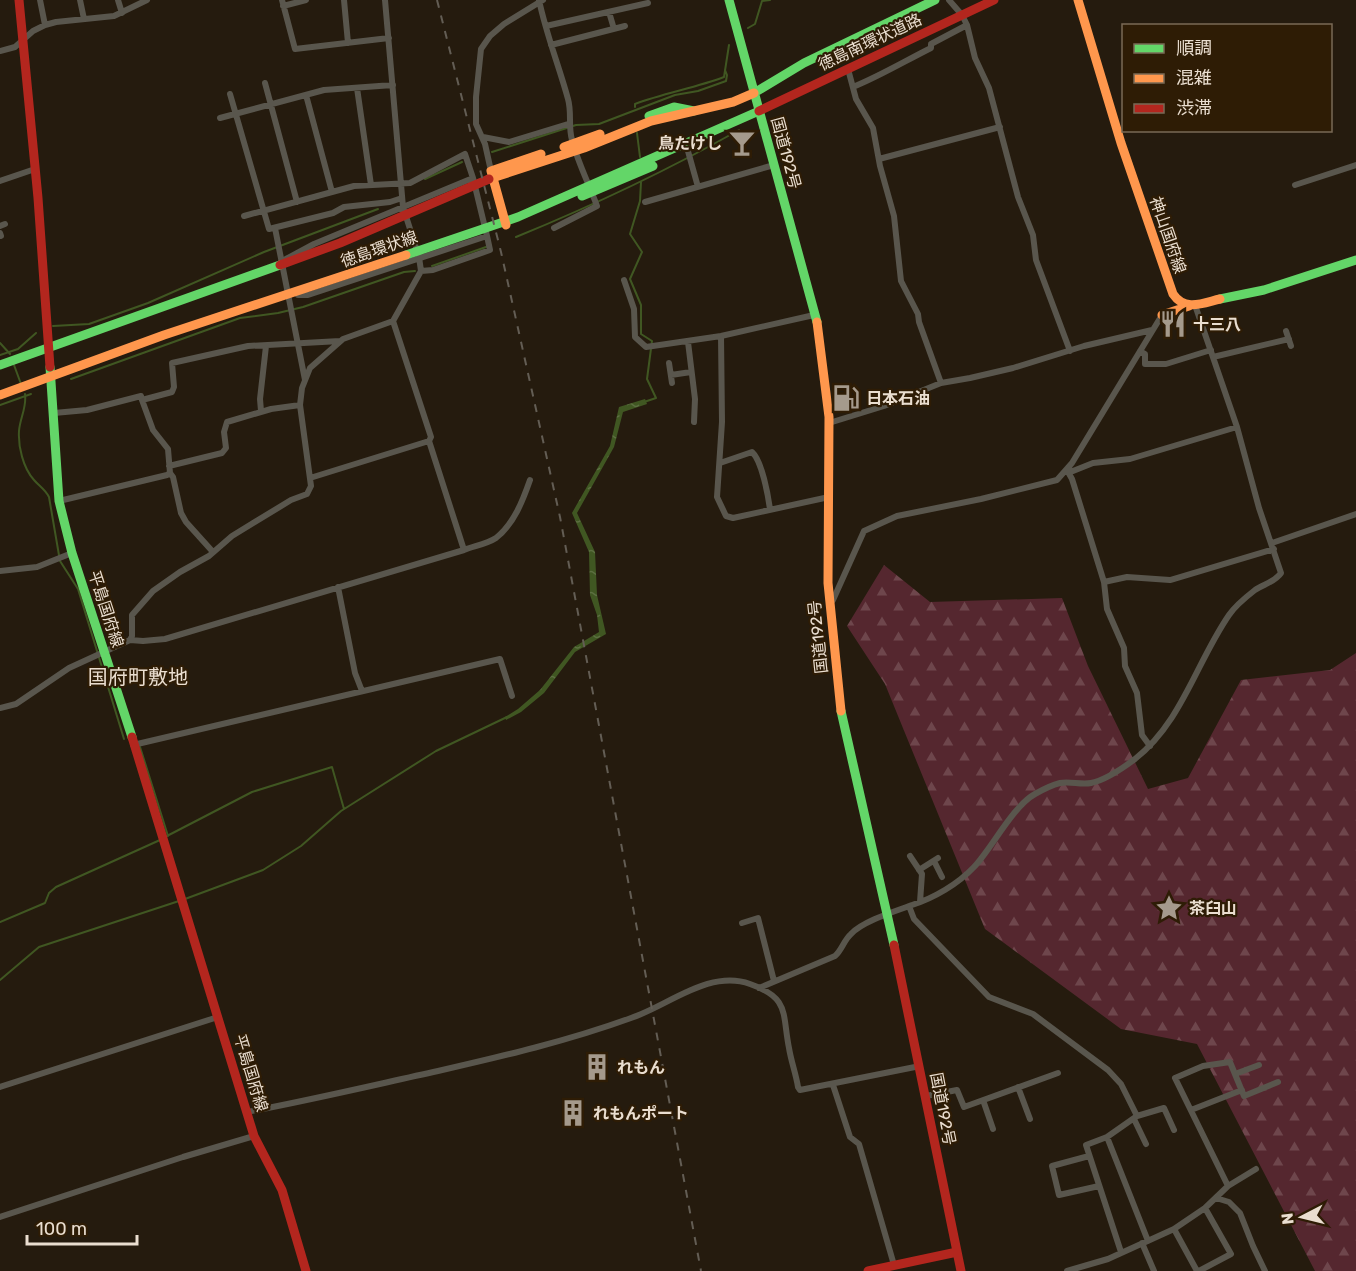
<svg xmlns="http://www.w3.org/2000/svg" width="1356" height="1271" viewBox="0 0 1356 1271" font-family="Rubik,'Noto Sans JP',sans-serif">
<style>
.forest{fill:url(#forest-firs)}
.water{fill:url(#water-ripples)}
.lines{fill:none;stroke-linecap:round;stroke-linejoin:round}
.stream{stroke:#405722;stroke-width:2}
.street{stroke:#59564d;stroke-width:6}
.fast{stroke:#63d668;stroke-width:9}
.slow{stroke:#ff974d;stroke-width:9}
.jam{stroke:#b3261e;stroke-width:9}
.rail{stroke:#635d54;stroke-width:2;stroke-dasharray:8 8;stroke-linecap:butt}
.labels{text-anchor:middle;dominant-baseline:central;stroke-width:4.5;stroke-linejoin:round;paint-order:stroke}
.street-label{font-size:16px;fill:#eaded0;stroke:#2e1c05}
.poi-label{font-size:16px;font-weight:bold;fill:#eaded0;stroke:#2e1c05;text-anchor:start}
.quarter-label{font-size:20px;fill:#eaded0;stroke:#2e1c05}
</style>
<defs>
<pattern id="forest-firs" width="22" height="20" patternUnits="userSpaceOnUse" patternTransform="scale(1.5)"><rect width="22" height="20" fill="#55272f"/><path d="M5 1l3.5 6h-7zM16 11l3.5 6h-7z" fill="#6e464c"/></pattern>
<pattern id="water-ripples" width="26" height="14" patternUnits="userSpaceOnUse" patternTransform="scale(1.5)"><rect width="26" height="14" fill="#405722"/><path d="M2 4q2-2 4 0t4 0M15 11q2-2 4 0t4 0" fill="none" stroke="#5c6f41"/></pattern>
</defs>
<rect width="100%" height="100%" fill="#251b0e"/>
<path class="forest" d="M884 565 930 602 1062 598 1088 666 1148 789 1188 778 1241 680 1330 670 1356 653V1271H1315L1197 1044 1121 1029 985 929 885 684 847 626Z"/>
<path class="water" d="M645 399 647 404 623 412 614 447 577 513 595 552 597 595 606 634 575 652 544 693 521 712 506 720 505 717 518 709 540 690 574 647 599 632 597 615 590 595 589 552 572 513 610 446 619 407Z"/>
<g class="lines">
<path class="stream" d="M748 28 755 24 762 1 770 0
M635 107V104C664 93 695 88 724 77L729 45
M637 133 640 157
M492 152 576 125 599 124 675 95 698 91 726 81 727 75 725 70
M425 179 462 162
M641 182 640 201 630 234 642 252 630 279 641 305V334L652 341 647 379 656 398 644 402
M516 237C592 206 668 170 739 130
M432 266 486 247
M53 326 89 324 148 303 264 252 378 209
M0 343 10 354
M0 355 18 349 36 333
M14 365 21 384
M71 379 240 318 278 313 303 307 404 272 415 271
M25 394C27 407 20 418 19 431 18 446 23 468 34 480 39 486 45 489 49 497L60 561 78 589 124 739
M0 405 31 394
M140 747 168 836
M165 837 252 792 332 767 344 809
M185 899 263 870 301 846 341 811 436 751 507 717
M0 922 45 903 49 893 56 887 160 840
M0 980 39 947 179 901"/>
<path class="street" d="M40 0 45 25
M80 0 84 19
M118 0 122 13
M282 0 295 49 389 38
M344 0 348 43
M539 0C546 34 559 66 568 99 572 113 568 126 572 140 578 163 589 184 597 206L554 228
M949 0 962 15 967 25 975 58 989 88 1018 197 1033 235 1036 260 1070 351
M283 6 306 0
M609 12 614 29
M546 26 648 3
M551 45 625 26
M0 51 15 47 33 31 45 25 56 22 114 16 147 0
M848 69 856 99 873 128 880 166 894 216 901 281 918 314 919 322 941 383
M265 83 297 202
M853 87C880 76 905 61 931 48V44L967 25
M357 88 371 185
M230 94 269 229 333 213 344 207 390 202 402 198
M306 95 332 192
M220 118 324 90 393 85
M483 137 509 142 568 124
M686 144 698 187
M879 159 1000 127
M491 171 485 144 476 124V97L481 49 490 36 504 24 543 0
M0 181 35 169
M1295 185 1356 165
M645 202 774 165
M244 216 354 186 410 183 465 154 473 178
M0 226 5 224
M275 228 305 380
M0 233 1 236
M286 259 314 244 473 178 487 236 308 295H298
M421 271 433 270 490 250 487 236
M624 280 634 309 635 337 646 347 721 336 814 315
M1286 331 1291 346
M721 336 722 422 717 497 726 516 733 518 829 497
M688 342 695 399 694 422
M1140 351 1145 354V364H1166L1211 350
M1213 357 1289 339
M669 363 672 383
M671 375 691 372
M261 411 260 399 266 346
M54 413 87 410 141 396 142 400
M829 423 884 406 941 383 970 378 1013 368 1084 346 1152 330
M720 463 752 452C762 461 768 495 770 509
M169 466 222 453 226 448 224 432 227 422 271 409 300 405
M1067 470 1072 479 1104 582 1107 609 1124 648 1125 666 1137 693 1142 735 1150 746
M1067 470 1073 471 1093 463 1130 459 1237 427
M170 473 173 477 181 513 186 522 213 552
M310 478 429 441
M59 501 167 475 170 473 168 449 153 430 142 400 172 392 174 387 172 363 248 346 340 341
M1272 543 1356 514
M464 550C474 546 487 544 496 538 514 524 523 500 530 480
M0 571 37 567 72 553
M1104 582 1127 577 1170 580 1274 549
M338 587 355 673 362 691
M833 600 864 531 897 516 981 499 1057 480 1072 463 1162 315
M130 640 143 641 165 639 464 550 429 441 431 437 393 321
M0 708 16 704 69 668 130 640 132 636V615L153 591 180 572 209 556 232 536 291 500 307 494 311 486 300 405 302 388 310 368 343 339 393 321 421 271 419 257 403 207 385 0
M133 745 500 659 512 696
M910 856 922 874 920 902
M934 861 942 877
M919 870 938 858
M909 906 914 919 989 997 1033 1014 1108 1070 1121 1084 1137 1116
M742 923 758 918 774 981
M759 988 835 956C842 950 844 940 851 934 863 921 896 911 912 905 934 898 958 884 974 867 992 848 1013 806 1035 794 1042 790 1052 785 1060 783 1070 781 1081 785 1091 783 1106 780 1123 768 1135 759 1182 722 1196 663 1229 615 1235 606 1246 597 1255 590 1264 584 1275 582 1281 573L1259 508 1237 427 1195 305
M1235 1074 1259 1065
M833 1085 850 1137 859 1144 894 1265
M0 1087 218 1017
M1018 1087 1030 1119
M926 1096 957 1090 964 1107 1058 1073
M983 1100 993 1129
M1191 1110 1242 1090
M247 1112C311 1100 374 1085 438 1071 503 1056 568 1041 631 1018 668 1006 709 969 750 984 790 998 782 1013 789 1048 791 1061 796 1074 798 1087L800 1090 920 1066
M1134 1119 1146 1144
M1107 1137 1148 1241
M1089 1156 1052 1166 1059 1195 1099 1186
M1228 1186 1175 1078 1203 1066 1230 1062 1244 1096 1278 1082
M1216 1198 1229 1202 1240 1213 1253 1246 1265 1271
M0 1217 183 1157 254 1136
M1174 1229 1197 1271
M1142 1243 1154 1271
M1121 1252 1086 1145 1107 1137 1137 1116 1164 1108 1174 1130
M1067 1271 1108 1259 1174 1229 1205 1208 1228 1186 1256 1169
M1199 1271 1231 1254 1205 1208"/>
<path class="fast" d="M729 0 817 322
M754 93 804 63 935 0
M649 116 674 107 694 111
M582 196 653 166
M406 255 518 217 759 111
M1220 299 1264 290 1356 260
M0 365 280 265
M50 367 59 501 72 553 132 737
M841 711 894 945"/>
<path class="slow" d="M1078 0 1121 143 1173 294C1185 312 1203 303 1220 299
M564 147 600 134
M489 179 584 148 651 121 733 102 754 93
M506 225 491 171 541 154
M1162 315 1189 306
M817 322 829 417 828 583 841 711
M0 395 164 335 406 255"/>
<path class="jam" d="M19 0 38 198 50 367
M759 111 994 0
M280 265 340 243 489 179
M132 737 254 1136 282 1190 306 1271
M894 945 961 1271
M868 1271 957 1252"/>
<path class="rail" d="M437 0 501 252 560 517 701 1271"/>
</g>
<defs>
<symbol id="bar-bare" viewBox="-9 -9 18 18"><path d="M-6-5H6L.8 .8V4.5H3.5V6h-7V4.5H-.8V.8Z" fill="#a59a8c" stroke="#2e1c05" stroke-width="2.5" paint-order="stroke"/></symbol>
<symbol id="restaurant-bare" viewBox="-9 -9 18 18"><path d="M-5-6h1v4h1v-4h1v4h1v-4h1v5L-1.5 .5V6h-2V.5L-5-1ZM5-6V6H3V1.5H1.5Q1.5-4 5-6Z" fill="#a59a8c" stroke="#2e1c05" stroke-width="2.5" paint-order="stroke"/></symbol>
<symbol id="fuel-bare" viewBox="-9 -9 18 18"><path d="M-5.5-6h7V0h2V4h1.3V-2.5L3-4.5l.8-.8L6-3V5H2.5V1h-1V6h-7ZM-4.2-4.7v3.2H.2V-4.7Z" fill="#a59a8c" stroke="#2e1c05" stroke-width="2.5" paint-order="stroke"/></symbol>
<symbol id="sight-bare" viewBox="-9 -9 18 18"><path d="M0-6L1.8-2.2L6-1.7L2.9 1.2L3.7 5.4L0 3.3L-3.7 5.4L-2.9 1.2L-6-1.7L-1.8-2.2Z" fill="#a59a8c" stroke="#2e1c05" stroke-width="2.5" paint-order="stroke"/></symbol>
<symbol id="building-bare" viewBox="-9 -9 18 18"><path d="M-4-6H4V6H1V3H-1V6H-4ZM-2.5-4.3h1.7v1.8h-1.7ZM.8-4.3h1.7v1.8H.8ZM-2.5-1h1.7V.8h-1.7ZM.8-1h1.7V.8H.8Z" fill="#a59a8c" stroke="#2e1c05" stroke-width="2.5" paint-order="stroke"/></symbol>
</defs>
<g fill-rule="evenodd">
<use href="#bar-bare" x="723" y="124" width="38" height="38"/>
<use href="#restaurant-bare" x="1154" y="305" width="38" height="38"/>
<use href="#fuel-bare" x="827" y="379" width="38" height="38"/>
<use href="#sight-bare" x="1150" y="889" width="38" height="38"/>
<use href="#building-bare" x="578" y="1048" width="38" height="38"/>
<use href="#building-bare" x="554" y="1094" width="38" height="38"/>
</g>
<g class="labels">
<g class="street-label">
<text transform="translate(870 42) rotate(-25)">徳島南環状道路</text>
<text transform="translate(786 153) rotate(75)">国道192号</text>
<text transform="translate(1168 235) rotate(71)">神山国府線</text>
<text transform="translate(379 249) rotate(-19)">徳島環状線</text>
<text transform="translate(106 609) rotate(72)">平島国府線</text>
<text transform="translate(818 637) rotate(-96)">国道192号</text>
<text transform="translate(251 1073) rotate(73)">平島国府線</text>
<text transform="translate(943 1109) rotate(79)">国道192号</text>
</g>
<g class="poi-label">
<text x="722" y="143" text-anchor="end">鳥たけし</text>
<text x="1193" y="324">十三八</text>
<text x="866" y="398">日本石油</text>
<text x="1189" y="908">茶臼山</text>
<text x="617" y="1067">れもん</text>
<text x="593" y="1113">れもんポート</text>
</g>
<g class="quarter-label">
<text x="138" y="677">国府町敷地</text>
</g>
</g>
<rect x="1122" y="24" width="210" height="108" fill="#2e1c05" stroke="#796a56" stroke-width="1.5"/>
<rect x="1134" y="44" width="30" height="9" fill="#63d668" stroke="#796a56" stroke-width="1.5"/>
<text x="1176" y="54" font-size="18" fill="#eaded0">順調</text>
<rect x="1134" y="74" width="30" height="9" fill="#ff974d" stroke="#796a56" stroke-width="1.5"/>
<text x="1176" y="84" font-size="18" fill="#eaded0">混雑</text>
<rect x="1134" y="104" width="30" height="9" fill="#b3261e" stroke="#796a56" stroke-width="1.5"/>
<text x="1176" y="114" font-size="18" fill="#eaded0">渋滞</text>
<g transform="translate(1302 1217) rotate(263)" stroke="#2e1c05" stroke-width="4.5" paint-order="stroke">
<path d="M0-4.5L10 22L0 15L-10 22Z" fill="#eaded0"/>
<text y="-9" font-size="16" font-weight="bold" text-anchor="middle" fill="#eaded0">N</text>
</g>
<path d="M27 1235v9h110v-9" fill="none" stroke="#eaded0" stroke-width="3"/>
<text x="36" y="1235" font-size="18" fill="#eaded0" stroke="#2e1c05" stroke-width="4.5" paint-order="stroke">100 m</text>
</svg>
